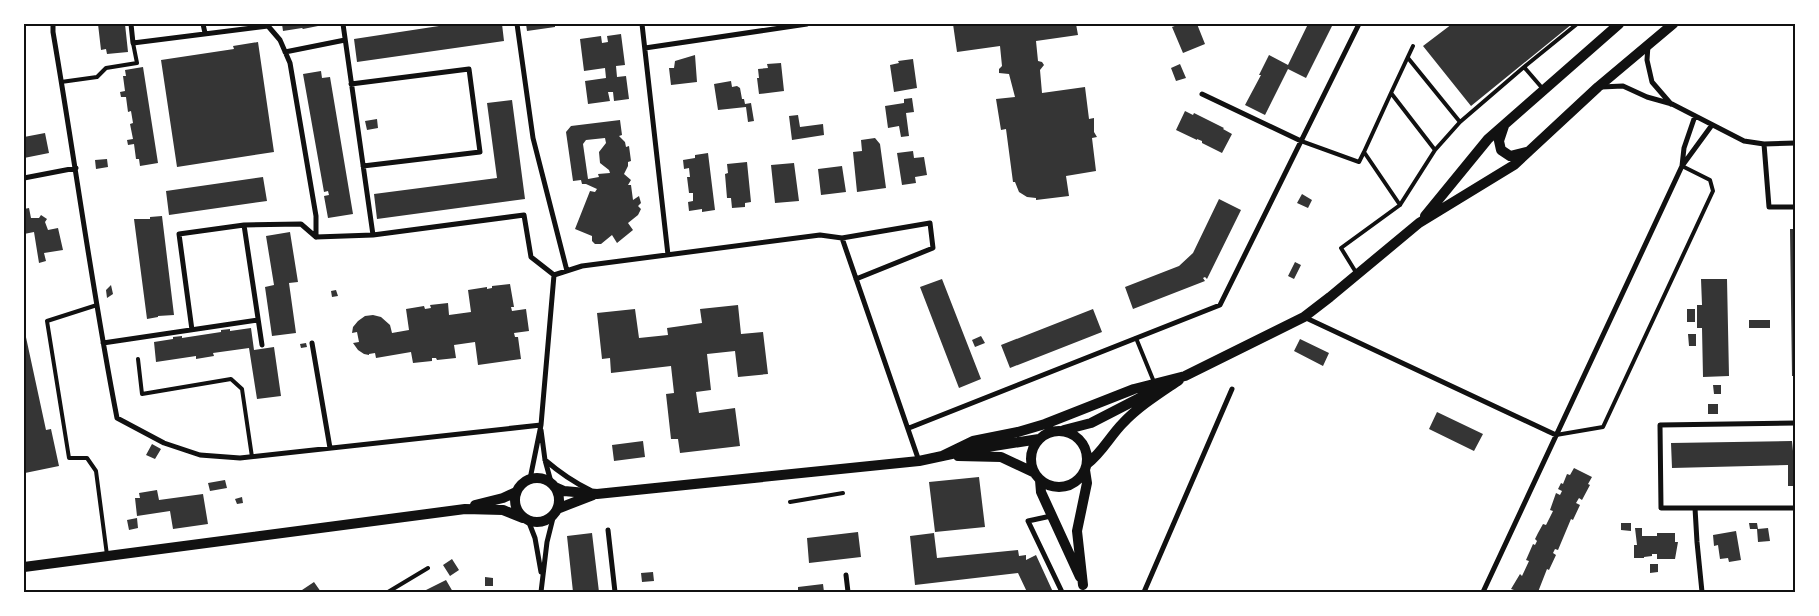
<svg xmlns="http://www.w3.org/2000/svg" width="1819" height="616" viewBox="0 0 1819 616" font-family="Figtree,sans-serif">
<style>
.building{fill:#353535;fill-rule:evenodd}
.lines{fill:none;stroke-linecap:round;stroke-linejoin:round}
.service{stroke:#111;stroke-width:4}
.minor{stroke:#111;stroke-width:5}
.secondary{stroke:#111;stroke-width:10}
.neatline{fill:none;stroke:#111;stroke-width:2}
</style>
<rect width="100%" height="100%" fill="#fff"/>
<path class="building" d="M98 24H125L128 52 107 54 106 49 101 50Z
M282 24H323V25L303 29 302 28 283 31Z
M452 24H502L504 41 357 62 354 39Z
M526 24H555V27L527 31Z
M953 24H1076L1078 35 1036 41 1038 61 1042 62 1044 65 1040 70 1042 93 1085 87 1089 119 1094 118V132L1097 137 1092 138 1096 171 1066 176 1069 196 1036 200V198L1027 197 1019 192 1015 182H1013L1006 129 1001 130 996 99 1015 97 1009 74 999 73V69L1002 66 1000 46 957 52Z
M1180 24H1197L1205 44 1183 53 1172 27Z
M1308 24H1333L1306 78 1288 69 1265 115 1245 105 1261 75H1259L1269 55 1288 65Z
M1452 24H1572L1471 106 1423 46Z
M621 34 625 65 616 66 617 77 626 76 629 99 614 101 613 92H608L610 101 588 104 585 81 606 78 605 68 584 71 580 39 601 36 602 43 608 42 607 36Z
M258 42 274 152 177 167 161 60 234 49 233 46Z
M695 55 697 82 671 85 669 68H674L675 61Z
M913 59 917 88 894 92 890 65 899 63 898 61Z
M781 63 784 91 759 94 757 78H759L758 69 768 68 767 64Z
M1180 64 1186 78 1176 81 1171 68Z
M143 67 158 163 140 166 139 159H136L134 144 128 145 127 140 133 139 130 124 133 123 131 111 128 112 126 97H121L120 92 125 91 123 76H126L125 70Z
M321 71 322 78 330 77 353 214 328 218 324 196 329 195 328 191 324 192 303 74Z
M731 81 732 87 737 86 740 88 742 99H744L745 104 751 103 754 121 748 122 746 107 718 110 714 84Z
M912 98 914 112 906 113 909 136 901 137 899 126 888 128 885 106 904 103V99Z
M512 100 525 199 377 219 374 194 497 178 487 103Z
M1185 111 1193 115 1194 113 1224 128 1223 129 1232 134 1222 153 1202 143V141L1197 139V140L1176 130Z
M798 115 800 127 823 124 824 135 792 140 789 116Z
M377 119 378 128 367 130 365 121Z
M620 120 622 135 619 136 625 142 626 147 629 146 631 161 628 162V166L624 174 631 180 628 185H631L633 200 639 196 641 203 638 206 641 209 638 215 628 223 633 230 617 243 612 235 601 244H595L592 241V236L575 229 590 191 595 192 597 189 586 184H582L581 180 573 181 566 132 571 126ZM605 138 606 143 599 152 600 163 609 170 610 173 598 174 599 177 588 179 583 144 586 140Z
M45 133 49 153 24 158V137Z
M875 138 880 144 886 188 857 192 853 152 862 151 861 140Z
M913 151 914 158 924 157 927 175 915 177 916 183 902 185 897 153Z
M708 153 715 210 702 212V209L689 211 688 202 693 201V193H689L687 177H690L689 168 684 169 683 160 695 158V155Z
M107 159 108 167 96 169 95 160Z
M747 162 751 202 745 203V207L732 208 731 198H727L725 174 728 173 727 164Z
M794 163 799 201 775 203 771 165Z
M842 166 846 192 821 195 818 169Z
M263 177 267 201 169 215 166 191Z
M1302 194 1312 200 1308 208 1297 203Z
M1219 199 1241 210 1207 279 1205 277 1203 278 1205 281 1133 309 1125 287 1179 266 1193 253Z
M29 208 31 218H39L41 215 47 219 45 222 48 230 58 228 63 250 44 253 46 261 39 263 34 232 24 234V209Z
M162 216 174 315 158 316V317L147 319 134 219H150V217Z
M1790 229H1795V376H1792Z
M290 232 298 282 289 283 296 333 272 336 265 287 274 285 266 236Z
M1295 262 1301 265 1294 279 1288 276Z
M942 279 981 379 959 388 920 287Z
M1701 279H1727L1729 376 1703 377 1702 328H1697V305H1702Z
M510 284 514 307H511L512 311 526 309 529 331 514 333 515 337H518L521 359 478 365 475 342 454 345 456 358 437 360 436 358H432V361L413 363 411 352 376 358 375 353 369 354V355L364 354 358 350 353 343 359 342 357 332 352 333 353 327 358 321 365 316 373 315 381 317 390 325 392 333 409 330 406 309 424 306 425 309 431 308 430 305 448 303 449 315 471 312 468 290 487 287V289L492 288V286Z
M111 285 113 294 107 298 106 290Z
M336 290 338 296 332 297 331 291Z
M738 305 741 334 763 332 768 374 738 377 735 351 707 354 711 390 696 392 699 413 735 408 740 446 680 453 678 439H671L666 394 674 393 671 366 611 373 610 358 602 359 597 313 635 309 639 338 668 335 667 328 702 323 700 309Z
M1093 309 1102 332 1010 368 1001 345Z
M1687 309H1695V322H1687Z
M1749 320H1770V328H1749Z
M24 328 46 430 51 429 59 466 25 473 24 469Z
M251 328 254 350 274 347 281 396 257 399 249 348 213 353 214 356 196 359V356L156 362 154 342 173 339V337L182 336V338L221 332V330L230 329V331Z
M1688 334H1696V346H1689Z
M981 336 985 343 975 347 972 340Z
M1300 339 1329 353 1323 366 1294 351Z
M306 343 307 347 301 348 300 344Z
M1713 385H1721V394H1714Z
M1708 404H1718V414H1708Z
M1437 412 1483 434 1474 451 1429 429Z
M643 441 645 457 614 461 612 445Z
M1792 441 1793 451 1795 453V486H1788V465L1672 468 1671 443Z
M152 444 161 449 155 459 146 455Z
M1574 468 1592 477 1588 484 1590 485 1582 500 1579 498 1576 503 1580 505 1573 520 1571 519 1558 550 1555 549 1553 553 1556 555 1549 570 1547 569 1538 592H1513L1514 590 1511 589 1520 574 1522 576 1529 561 1526 560 1533 544 1535 545 1537 541 1535 539 1538 533 1543 524 1546 525 1553 511 1550 510 1556 493 1560 495 1562 491 1558 489 1561 483 1563 484 1567 474 1570 475Z
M979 477 985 527 935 532 929 482Z
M225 480 227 488 210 491 208 483Z
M157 490 159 500 203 494 208 524 173 529 170 511 137 516 135 498H140L139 493Z
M242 497 243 503 237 504 235 499Z
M137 518 138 528 129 530 127 520Z
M1621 523H1631V531L1621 530Z
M1749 523H1757L1758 529 1768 528 1770 541 1758 542 1757 529H1750Z
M1635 528H1642V536H1657V533H1675V542H1678L1675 559H1657V554H1652V556L1644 557V558H1634V545H1637Z
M1736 531 1741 560 1729 562 1728 558 1720 559 1718 545 1714 546 1713 535Z
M858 532 861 557 809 563 807 538Z
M592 533 599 592H573L567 536Z
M934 533 937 558 1018 550 1019 556 1026 555V560L1036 555 1053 592H1027L1018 573 915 585 910 536Z
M452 559 459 570 450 576 443 565Z
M1650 564H1658V572L1650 573Z
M653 572 654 581 642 582 641 573Z
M485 577 493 578V586H485Z
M446 580 453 592H427L426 590Z
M314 582 321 592H299Z
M823 584 824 592H798V587Z"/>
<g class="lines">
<path class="service" d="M1413 46 1391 93 1435 150
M1408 58 1460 122 1524 67 1577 24
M1524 67 1543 89
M61 82 97 77 106 68 137 63 133 43
M1391 93 1364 152 1400 205
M1301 141 1359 162 1364 152
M1357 274 1341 248 1400 205 1435 150 1460 122
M97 305 47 321 69 458H87L96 471 107 555
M1136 338 1154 382
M138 359 142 394 231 379 242 389 252 457
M1556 435 1603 427 1713 191 1710 180 1682 166
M790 502 843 493
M388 592 428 568"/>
<path class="minor" d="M53 24V32C75 160 92 290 117 418L164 443 200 455 240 458 541 425
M131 24 133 43 268 26 280 40 290 63 316 216V237
M203 24 205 33
M343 24 373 235
M517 24 533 138 567 271
M642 24 668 255
M1648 45 1647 60 1652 82 1671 104
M645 48 807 24
M285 52 345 40
M351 84 469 69 480 152 363 166
M1601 87 1623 86 1647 97 1672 104 1744 141 1764 144 1795 143
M1202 94 1301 141
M1764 144 1769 207H1795
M1682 166 1684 148 1695 116
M24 178 76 168
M244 225 301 224 316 237
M316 237 373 235 524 215 531 257 554 275
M842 238 919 461
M1304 317 1556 435
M192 330 179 234 244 225 262 345
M103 343 258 320
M312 343 330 448
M1795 423 1660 425 1661 508H1795
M909 428 1220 305 1359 24
M541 430 545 460 551 482
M545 460C559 472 573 482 590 490
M530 479 541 425 554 275 582 266 820 235 842 238 930 223 933 248 856 279
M1695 508 1697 542 1702 592
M1051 516 1028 521 1062 592
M528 520 535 538 541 572
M608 530 615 592
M846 575 848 592
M541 592 547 542 554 514
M1144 592 1232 389
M1483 592 1682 166 1712 125"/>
<path class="secondary" d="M1504 126 1499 141 1501 150 1510 156 1526 152
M1425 216 1488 139 1619 24
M1064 430 1091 423 1159 388
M1031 459a28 28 0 1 1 56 0a28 28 0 1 1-56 0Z
M942 456 973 441 1018 432 1045 424 1134 389 1185 376 1304 317 1330 297 1419 223 1514 165 1598 87 1673 24
M958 456 1001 457 1033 472
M1087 464C1102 453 1110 436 1123 423 1139 406 1160 393 1179 380
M515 500a22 22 0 1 1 44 0a22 22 0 1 1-44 0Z
M1040 480 1041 492 1080 577
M555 487 564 491 597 494 919 461 975 449 1039 439
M475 505 503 498 516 492
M557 509 593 495
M24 567 465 509 503 510 523 518
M1083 585 1077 531 1087 483 1085 470"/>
</g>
<rect width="1819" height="616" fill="none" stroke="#ffffff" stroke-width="50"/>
<rect x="25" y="25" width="1769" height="566" class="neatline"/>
</svg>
